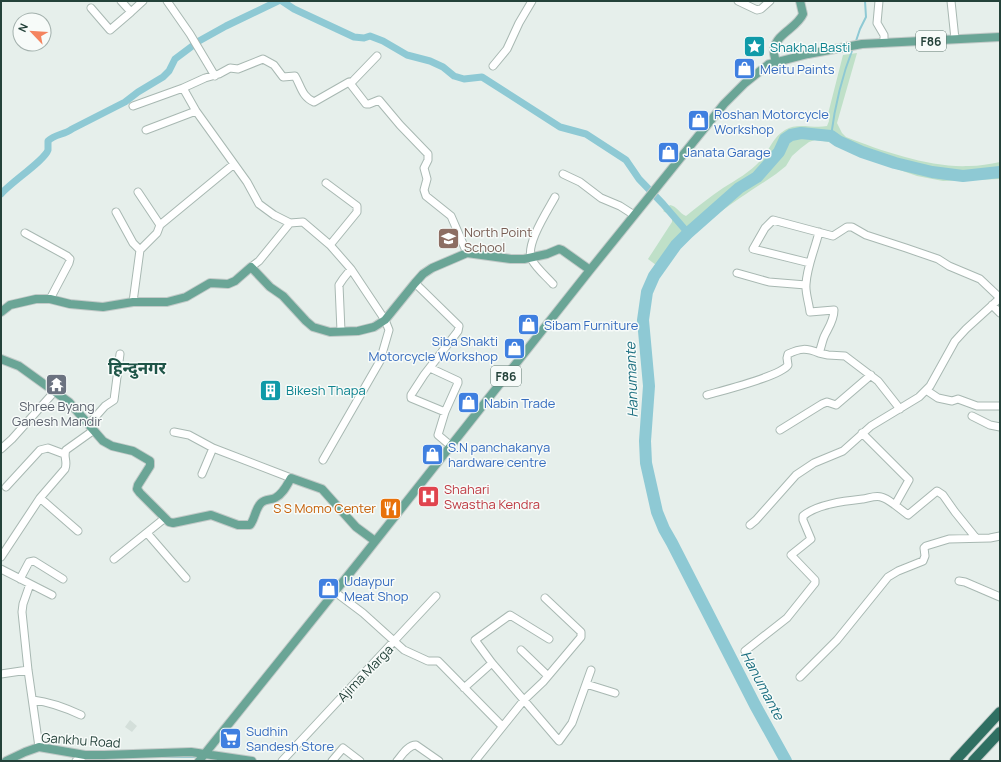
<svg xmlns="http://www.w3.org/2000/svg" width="1001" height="762" viewBox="0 0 1001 762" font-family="Manrope,'Noto Sans Devanagari',sans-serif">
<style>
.built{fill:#d4dfda}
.green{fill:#bfe0c8}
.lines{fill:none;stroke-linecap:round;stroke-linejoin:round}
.stream{stroke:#8ec9d4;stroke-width:2}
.canal{stroke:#8ec9d4;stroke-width:7}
.river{stroke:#8ec9d4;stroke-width:12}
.minor-casing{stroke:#a8b8b2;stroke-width:9}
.major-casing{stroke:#c2cac8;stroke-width:10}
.highway-casing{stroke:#c2cac8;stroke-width:12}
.minor{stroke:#fff;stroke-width:7}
.major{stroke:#6aa596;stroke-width:8}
.highway{stroke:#2f6f62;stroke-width:10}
.labels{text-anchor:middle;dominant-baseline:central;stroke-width:3;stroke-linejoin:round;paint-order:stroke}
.shield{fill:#f7fbf9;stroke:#637a73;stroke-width:1}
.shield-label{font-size:12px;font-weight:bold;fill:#24423a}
.culture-label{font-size:13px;fill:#0d838f;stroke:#f7fbf9;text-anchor:start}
.shop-label{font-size:13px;fill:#366cbe;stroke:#f7fbf9;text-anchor:start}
.education-label{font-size:13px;fill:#785e54;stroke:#f7fbf9;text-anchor:start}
.worship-label{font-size:13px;fill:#5b616d;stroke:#f7fbf9}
.health-label{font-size:13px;fill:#be3a42;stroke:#f7fbf9;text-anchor:start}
.food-label{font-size:13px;fill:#c56008;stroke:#f7fbf9;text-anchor:end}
.street-label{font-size:13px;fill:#24423a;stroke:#f7fbf9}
.water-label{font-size:14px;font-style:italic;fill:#1c6f80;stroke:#f7fbf9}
.district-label{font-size:17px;font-weight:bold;fill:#1f5548;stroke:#f7fbf9}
</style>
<rect width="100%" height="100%" fill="#e6efeb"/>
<path class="built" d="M449 231 456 238 450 246 441 240Z
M427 487 438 493 433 504 421 498Z
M130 720 137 726 132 732 125 727Z"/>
<path class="green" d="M857 53 837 123 842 133 846 137C882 151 931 168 969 166 979 166 990 164 1000 162V179L943 181 917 176 851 153 830 142 815 140 809 142 801 148 792 156 786 166 776 174C735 202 690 227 664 271L648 259 672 222V216L663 211 670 205C677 206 679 213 686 216 698 206 710 197 723 188 736 180 750 172 760 161 769 151 773 137 785 130 798 122 813 129 827 126L829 121 828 114 843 55Z"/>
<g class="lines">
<path class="stream" d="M855 44 860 29 866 17 865 1
M831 136C835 105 842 76 853 48
M154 757H198"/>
<path class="canal" d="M282 1 294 9 354 37 364 38 370 36 383 41 407 55 430 61 443 67 454 76 464 79 482 77 560 127 586 134 626 160 639 179 663 204 688 233
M1 194C10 183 45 160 48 150 48 147 48 144 48 141 55 134 64 135 72 129L125 102 138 92 163 77 169 71 175 59 199 41 226 26 278 1"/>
<path class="river" d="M786 761 755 705 672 543 664 529 657 512 646 463 645 441 649 386 643 320 647 292 654 276 676 245 688 233 739 188 757 177 779 152 785 139 791 135 801 133 831 136 838 141 862 152 895 163 932 172 963 176 1000 172"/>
<defs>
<path id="minor" d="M121 1 131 12 143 1
M167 1 190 34 215 76
M738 1 757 10 761 9 770 1
M879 1 877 23 884 35V43
M951 1 955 39
M91 8 110 30 131 12
M493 66 507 49 519 23 532 1
M351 83 377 56
M183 88 205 78 219 74 230 68 238 69 263 59 274 65 283 77 295 76C301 86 302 97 314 102L349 82 366 104H369L379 100 400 125 428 154V160L424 168 427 179 424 190 426 196 451 216 467 253
M133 106 183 88 196 111 247 182 259 204 274 215 290 223 259 261 251 267
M146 130 196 111
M563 174 580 182 601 198 620 206 634 215
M326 183 357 206V212L330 245
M138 192 160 225
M116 212 133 243 140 250
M290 223 303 222 330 245 351 269 385 320 389 330 380 361 323 460
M819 232C815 249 807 266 806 284 805 292 809 303 810 312L834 310C834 321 828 328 824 337 822 342 821 348 819 353L828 355 845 356 878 381 900 409
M25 233 67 256 70 259 69 263 50 299
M810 263 753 249 765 228 773 220 833 236 847 227H852L866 235 906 248 938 259 949 266 980 279 1000 298
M737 273 769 282 806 285
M415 283 459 326 458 331 424 375 411 395V398L445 412 438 435 451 446
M553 284C547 277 537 269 532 260 524 246 548 210 555 197
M133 302 140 250 157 233 160 225 234 164
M992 305 1000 313
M341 331 339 285 343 279 351 269
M430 368 458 381V383L445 412
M926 390 938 398 952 401 958 399 977 406H1000
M707 395C721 391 781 376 788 365L787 358 788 354C801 348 806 348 819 353
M972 416 990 425 1000 427
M89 424 105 406 114 400 120 354
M780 430 822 404 827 402 836 405 871 375
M174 432 189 435 213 448 291 478
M1 449 12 439 55 391
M202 474 213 448
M6 487 40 450 48 448 64 454
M40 498 78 531
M895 505 908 515 937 491 943 495 955 512 976 538
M750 525 756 520 796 475 814 463 843 451 871 426 919 397 930 386 955 341 966 329 1000 298
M147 533 186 578
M1 557 40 498 65 469C68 461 63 457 66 450L94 430
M114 559 165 518
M1 569 52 595
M20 579 29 562 34 561 63 579
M959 581 965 582 1000 597
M30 584 23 604 22 612 28 670 39 747
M335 592 363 613 404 650 428 661H438L443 666 502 726
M549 639 510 615 475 640 492 663 559 741 572 723 591 670
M521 650 548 676
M745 651 787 618 815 583V580L791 555 811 539 803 520V516C817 504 845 501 863 499 869 498 876 495 881 497 886 498 891 502 895 505L909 480 862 433
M1 674 28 670
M800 677 837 640 888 577 898 571 923 561 925 556 924 548 926 546 949 539 990 538 1000 536
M586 684 615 693
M464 688 492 663
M33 700C50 702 66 708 81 715
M76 761 85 755
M282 761 436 596
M332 761 343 748 360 761
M397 761C402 755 408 745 416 745L439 761
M475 761 524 700 543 682 581 637V632L545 598"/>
<path id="major" d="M776 62C775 58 773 53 774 49 777 33 797 28 803 14L800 1
M1 312 10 305 36 299H50L70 304 103 307 133 302H167L186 297 210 283 228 284 235 281 251 267 270 287 283 296 306 321 313 327 330 332 358 331 374 327 385 320 415 283 423 274 432 268 467 253 511 259H524L547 254 559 249 562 250 590 270
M1 359 19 366 69 402 103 441 112 446 133 451 150 461V466L138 485 137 489 140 493 169 522 173 523 211 515 238 525H250C255 519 255 509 261 503 265 499 271 500 275 498 283 494 287 485 291 478L322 489 356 527 375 541
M6 761 25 752 39 747 85 755H104L191 752 252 761
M199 761 362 558 590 270 724 104 745 83 769 64 808 54 862 44 1000 37"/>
<path id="highway" d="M955 761 1000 712
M973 761 1000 732"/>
</defs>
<use href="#minor" class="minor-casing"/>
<use href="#major" class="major-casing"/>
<use href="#highway" class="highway-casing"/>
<use href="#minor" class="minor"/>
<use href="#major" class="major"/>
<use href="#highway" class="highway"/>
</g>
<defs>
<symbol id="sight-square" viewBox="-11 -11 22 22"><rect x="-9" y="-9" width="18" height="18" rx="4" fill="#0f9aa8" stroke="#f7fbf9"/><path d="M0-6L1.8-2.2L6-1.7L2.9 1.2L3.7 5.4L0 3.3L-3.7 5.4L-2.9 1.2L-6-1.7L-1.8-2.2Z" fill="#fff"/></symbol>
<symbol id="shop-square" viewBox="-11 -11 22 22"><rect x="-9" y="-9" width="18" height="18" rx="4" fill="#3f7fe0" stroke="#f7fbf9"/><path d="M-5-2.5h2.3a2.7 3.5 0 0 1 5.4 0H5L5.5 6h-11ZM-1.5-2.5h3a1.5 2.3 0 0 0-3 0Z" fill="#fff"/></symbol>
<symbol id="school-square" viewBox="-11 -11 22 22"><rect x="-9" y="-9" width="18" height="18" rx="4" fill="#8d6e63" stroke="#f7fbf9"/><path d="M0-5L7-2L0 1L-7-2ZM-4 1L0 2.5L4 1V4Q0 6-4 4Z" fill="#fff"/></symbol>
<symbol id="temple-square" viewBox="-11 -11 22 22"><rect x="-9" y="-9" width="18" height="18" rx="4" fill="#6b7280" stroke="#f7fbf9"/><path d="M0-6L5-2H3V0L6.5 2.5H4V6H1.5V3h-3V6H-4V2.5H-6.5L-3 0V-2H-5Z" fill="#fff"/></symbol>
<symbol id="building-square" viewBox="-11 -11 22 22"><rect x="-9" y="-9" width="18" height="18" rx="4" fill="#0f9aa8" stroke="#f7fbf9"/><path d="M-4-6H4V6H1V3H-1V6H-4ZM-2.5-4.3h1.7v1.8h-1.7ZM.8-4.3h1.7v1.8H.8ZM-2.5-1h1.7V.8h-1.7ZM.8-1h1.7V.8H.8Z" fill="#fff"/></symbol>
<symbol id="hospital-square" viewBox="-11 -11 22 22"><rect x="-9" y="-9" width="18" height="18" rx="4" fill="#e0444e" stroke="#f7fbf9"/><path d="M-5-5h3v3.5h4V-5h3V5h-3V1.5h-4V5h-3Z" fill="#fff"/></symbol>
<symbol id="restaurant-square" viewBox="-11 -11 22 22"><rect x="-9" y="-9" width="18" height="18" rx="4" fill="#e8710a" stroke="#f7fbf9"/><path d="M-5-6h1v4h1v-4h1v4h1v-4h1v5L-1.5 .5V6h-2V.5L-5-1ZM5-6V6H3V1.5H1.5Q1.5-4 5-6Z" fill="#fff"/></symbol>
<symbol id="supermarket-square" viewBox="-11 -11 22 22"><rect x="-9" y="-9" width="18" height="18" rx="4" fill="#3f7fe0" stroke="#f7fbf9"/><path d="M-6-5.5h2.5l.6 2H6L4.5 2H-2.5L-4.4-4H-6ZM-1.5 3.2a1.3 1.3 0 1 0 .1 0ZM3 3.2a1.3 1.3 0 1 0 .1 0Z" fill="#fff"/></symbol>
</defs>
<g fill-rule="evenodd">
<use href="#sight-square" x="742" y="34" width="25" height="25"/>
<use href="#shop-square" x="732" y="56" width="25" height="25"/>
<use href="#shop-square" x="686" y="108" width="25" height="25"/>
<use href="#shop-square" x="656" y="140" width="25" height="25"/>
<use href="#school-square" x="436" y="226" width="25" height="25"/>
<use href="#shop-square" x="516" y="312" width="25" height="25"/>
<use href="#shop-square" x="502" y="336" width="25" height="25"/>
<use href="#temple-square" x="44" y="372" width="25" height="25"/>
<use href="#building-square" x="258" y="378" width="25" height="25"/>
<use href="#shop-square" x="456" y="390" width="25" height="25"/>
<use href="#shop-square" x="420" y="442" width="25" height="25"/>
<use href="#hospital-square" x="416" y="484" width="25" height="25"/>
<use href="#restaurant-square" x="378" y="496" width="25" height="25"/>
<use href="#shop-square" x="316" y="576" width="25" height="25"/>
<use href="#supermarket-square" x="218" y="726" width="25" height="25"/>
</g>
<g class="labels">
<g class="shield">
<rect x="916" y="31" width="30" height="20" rx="3"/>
<rect x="491" y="366" width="30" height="20" rx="3"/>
</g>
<g class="shield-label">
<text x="931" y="41">F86</text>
<text x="506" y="376">F86</text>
</g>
<g class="culture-label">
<text x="770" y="47">Shakhal Basti</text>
<text x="286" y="390">Bikesh Thapa</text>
</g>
<g class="shop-label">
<text x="760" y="69">Meitu Paints</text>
<text x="714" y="114">Roshan Motorcycle<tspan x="714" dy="15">Workshop</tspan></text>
<text x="684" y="152">Janata Garage</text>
<text x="544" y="325">Sibam Furniture</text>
<text x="498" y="341" text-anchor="end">Siba Shakti<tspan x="498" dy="15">Motorcycle Workshop</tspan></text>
<text x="484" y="403">Nabin Trade</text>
<text x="448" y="447">S.N panchakanya<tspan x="448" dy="15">hardware centre</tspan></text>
<text x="344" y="581">Udaypur<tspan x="344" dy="15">Meat Shop</tspan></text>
<text x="246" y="731">Sudhin<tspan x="246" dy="15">Sandesh Store</tspan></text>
</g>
<g class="education-label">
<text x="464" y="232">North Point<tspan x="464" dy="15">School</tspan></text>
</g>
<g class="worship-label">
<text x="57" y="406">Shree Byang<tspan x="57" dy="15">Ganesh Mandir</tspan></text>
</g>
<g class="health-label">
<text x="444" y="489">Shahari<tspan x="444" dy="15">Swastha Kendra</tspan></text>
</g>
<g class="food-label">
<text x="376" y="508">S S Momo Center</text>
</g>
<g class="street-label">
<text transform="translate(365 673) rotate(-46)">Ajima Marga</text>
<text transform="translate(81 740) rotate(4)">Gankhu Road</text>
</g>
<g class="water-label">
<text transform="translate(631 380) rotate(-92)">Hanumante</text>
<text transform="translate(763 685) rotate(62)">Hanumante</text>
</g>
<g class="district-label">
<text x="137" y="367">हिन्दुनगर</text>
</g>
</g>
<rect width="1001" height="762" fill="none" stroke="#24423a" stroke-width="4"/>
<g transform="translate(32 32) rotate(295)"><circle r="19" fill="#f7fbf9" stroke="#a3b1ad"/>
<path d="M0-3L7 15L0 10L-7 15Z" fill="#f4845f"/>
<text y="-6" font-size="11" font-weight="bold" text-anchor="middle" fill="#24423a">N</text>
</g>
</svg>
